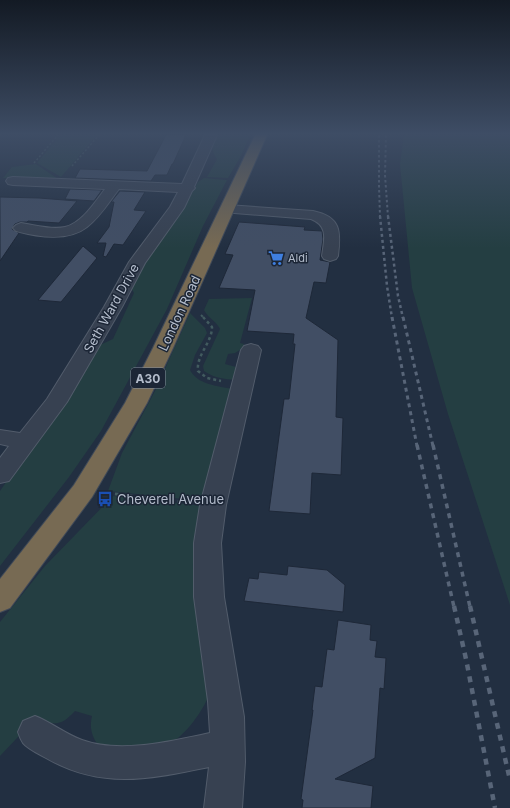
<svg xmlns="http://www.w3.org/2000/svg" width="510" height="808" viewBox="0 0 510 808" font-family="Inter,sans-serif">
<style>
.green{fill:#243e42}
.building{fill:#414e64;stroke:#1e2838}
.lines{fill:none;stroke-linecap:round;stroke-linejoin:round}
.minor-casing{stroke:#525c6b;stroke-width:2}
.highway-casing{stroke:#3f4958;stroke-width:2}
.path-far3{stroke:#425b5f;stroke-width:1.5;stroke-dasharray:2 2;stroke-linecap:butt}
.path-far2{stroke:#425b5f;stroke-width:2;stroke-dasharray:2.5 2.5;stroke-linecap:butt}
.path-far1{stroke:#425b5f;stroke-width:2.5;stroke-dasharray:3 3;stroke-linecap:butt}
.path{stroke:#425b5f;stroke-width:3;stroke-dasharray:3.5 3.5;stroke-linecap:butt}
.minor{fill:#374151;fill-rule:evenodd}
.highway{fill:#776a53;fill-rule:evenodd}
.rail-far4{stroke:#586578;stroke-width:2;stroke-dasharray:2.5 2.5;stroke-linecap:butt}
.rail-far3{stroke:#586578;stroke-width:2.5;stroke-dasharray:3 3;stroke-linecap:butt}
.rail-far2{stroke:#586578;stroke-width:3;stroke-dasharray:4 4;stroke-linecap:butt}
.rail-far1{stroke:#586578;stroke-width:3.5;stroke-dasharray:5 5;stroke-linecap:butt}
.rail{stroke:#586578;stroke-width:4.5;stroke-dasharray:6 6;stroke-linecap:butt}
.labels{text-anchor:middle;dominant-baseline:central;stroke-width:3;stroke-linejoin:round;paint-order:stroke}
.far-poi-label{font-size:11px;fill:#b3bccb;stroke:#1c2636;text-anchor:start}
.shield{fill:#1c2636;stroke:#868f9e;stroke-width:1}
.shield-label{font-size:12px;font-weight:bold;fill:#b3bccb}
.street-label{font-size:13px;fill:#b3bccb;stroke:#1c2636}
.poi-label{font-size:13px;fill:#b3bccb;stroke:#1c2636;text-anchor:start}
</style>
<rect width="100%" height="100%" fill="#222f41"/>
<path class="green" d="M60 135H97L61 177 37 163Z
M216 135H250L241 156 228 178 207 177 216 161 217 159C210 149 212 146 216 135Z
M404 135H510V605L448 414 412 288 400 164Z
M36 164 58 179V180L3 178 12 167Z
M204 178 227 180 203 226 167 309 101 431 69 477 0 566V491L100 345 113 339 134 293 130 286 145 261 186 203 198 182Z
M252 298 240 343 244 344 243 348 235 353 228 354 225 364 236 367 238 370 236 380C224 379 214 378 204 371L203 366 220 329C216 321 208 318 204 310L209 299Z
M190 313 205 328 207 333 195 355 190 370C198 385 218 386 233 389L203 501 108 491 122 453 155 391Z
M113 496 202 506C199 519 196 531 194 545 189 590 203 647 210 693 202 713 182 741 161 748 156 749 150 748 145 748 131 748 116 748 101 748 92 739 89 728 92 716L75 711C61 726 55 726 36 718L0 756V622L45 566Z"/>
<path class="building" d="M166 135H186L173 164H172L167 175H155L151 181 75 178 80 169 147 171Z
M70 189 102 190 94 201 65 199Z
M120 191 145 192 134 210 146 211 123 245 114 244 106 257 103 256 106 243H97L109 227 114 202H111Z
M0 197 39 198 77 201 59 223 28 221 27 222H20L15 224 12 229 19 233 0 261Z
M239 222 305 227 304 230 322 231 323 239 320 260 330 262 326 283 314 282 306 318 338 340 336 417 343 418 341 475 312 473 310 514 269 511 284 399H289L295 344H293L294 334 247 331 255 290 219 288 233 255 225 254Z
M83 246 97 258 61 302 38 300Z
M288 566 327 570 345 585 343 612 244 601 249 578 258 579 259 572 287 575Z
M338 620 371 625 370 640 377 641 375 657 386 658 384 689 380 688 375 758 335 779 373 786 371 808H302L303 800 301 799 313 710H312L315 686 322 687 327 649 334 650Z"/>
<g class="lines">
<defs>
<path id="minor" d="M205 135H217L194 187 195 188 192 191 184 208 145 263 122 307 67 402 9 481 0 483V458L9 446 0 444V430L20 433 47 399 104 307 129 262 170 207 178 192 119 189C109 202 100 217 87 227 68 242 38 237 16 231L13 228 16 225 21 223C35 225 51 230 65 227 82 223 95 202 105 189L13 185 8 184 6 181 8 178 13 177 182 184Z
M227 205 313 211C341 217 341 231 338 256L336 259 330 261 324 259 322 256C324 240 329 226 311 219L222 212 220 209 222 206Z
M251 344 258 346 261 350 226 505 221 543 224 597 244 717 245 762 242 808H204L209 767C150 779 102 790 46 758 39 754 28 749 23 743 21 740 19 735 18 732L23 721 35 716C51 722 65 734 82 740 120 754 172 741 210 733L208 701 194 597V543L200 505 241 350 244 346Z"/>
<path id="highway" d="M255 135H267L173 348 147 403 92 497 10 608 0 612V579L74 485 125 403 153 348Z"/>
</defs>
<use href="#minor" class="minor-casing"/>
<use href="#highway" class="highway-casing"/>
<path class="path-far3" d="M34 163 58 135
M72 166 99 135"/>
<path class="path-far2" d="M201 315 204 318"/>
<path class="path-far1" d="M203 317 212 327C212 343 196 355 198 371L207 378 221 381"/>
<path class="path" d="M108 493 188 503"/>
<use href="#minor" class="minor"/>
<use href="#highway" class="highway"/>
<path class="rail-far4" d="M379 135V186L380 217
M386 135 385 175 388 217"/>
<path class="rail-far3" d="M380 216 387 286 392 318
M388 216 398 296 403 318"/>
<path class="rail-far2" d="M392 317 417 446
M403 317 433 446"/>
<path class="rail-far1" d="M417 445 454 607
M433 445 470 607"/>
<path class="rail" d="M454 606 466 659 495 808
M470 606 510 780"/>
</g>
<linearGradient id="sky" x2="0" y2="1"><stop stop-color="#131a24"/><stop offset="0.54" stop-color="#3e4d65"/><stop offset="1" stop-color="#3e4d65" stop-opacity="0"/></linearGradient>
<rect width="510" height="248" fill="url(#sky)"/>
<defs>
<symbol id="supermarket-bare" viewBox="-9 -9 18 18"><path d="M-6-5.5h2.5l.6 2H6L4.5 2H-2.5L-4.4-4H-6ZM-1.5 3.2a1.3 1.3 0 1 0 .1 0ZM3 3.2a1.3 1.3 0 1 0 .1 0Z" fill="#3f7fe0" stroke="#1c2636" stroke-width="2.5" paint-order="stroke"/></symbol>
<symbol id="bus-bare" viewBox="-9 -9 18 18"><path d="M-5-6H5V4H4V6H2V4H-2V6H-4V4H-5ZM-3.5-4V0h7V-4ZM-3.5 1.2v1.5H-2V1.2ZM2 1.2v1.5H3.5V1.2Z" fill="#1a4fb4" stroke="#1c2636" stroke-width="2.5" paint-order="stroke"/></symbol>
</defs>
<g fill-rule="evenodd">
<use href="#supermarket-bare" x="265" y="247" width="22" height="22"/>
<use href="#bus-bare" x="94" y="488" width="22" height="22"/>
</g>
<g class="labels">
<g class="far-poi-label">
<text x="288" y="258">Aldi</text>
</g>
<rect class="shield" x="131" y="368" width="34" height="20" rx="3"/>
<g class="shield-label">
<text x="148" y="378">A30</text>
</g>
<g class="street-label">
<text transform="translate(111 308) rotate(-61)">Seth Ward Drive</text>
<text transform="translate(179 313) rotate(-65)">London Road</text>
</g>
<g class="poi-label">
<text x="117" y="499">Cheverell Avenue</text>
</g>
</g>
</svg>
